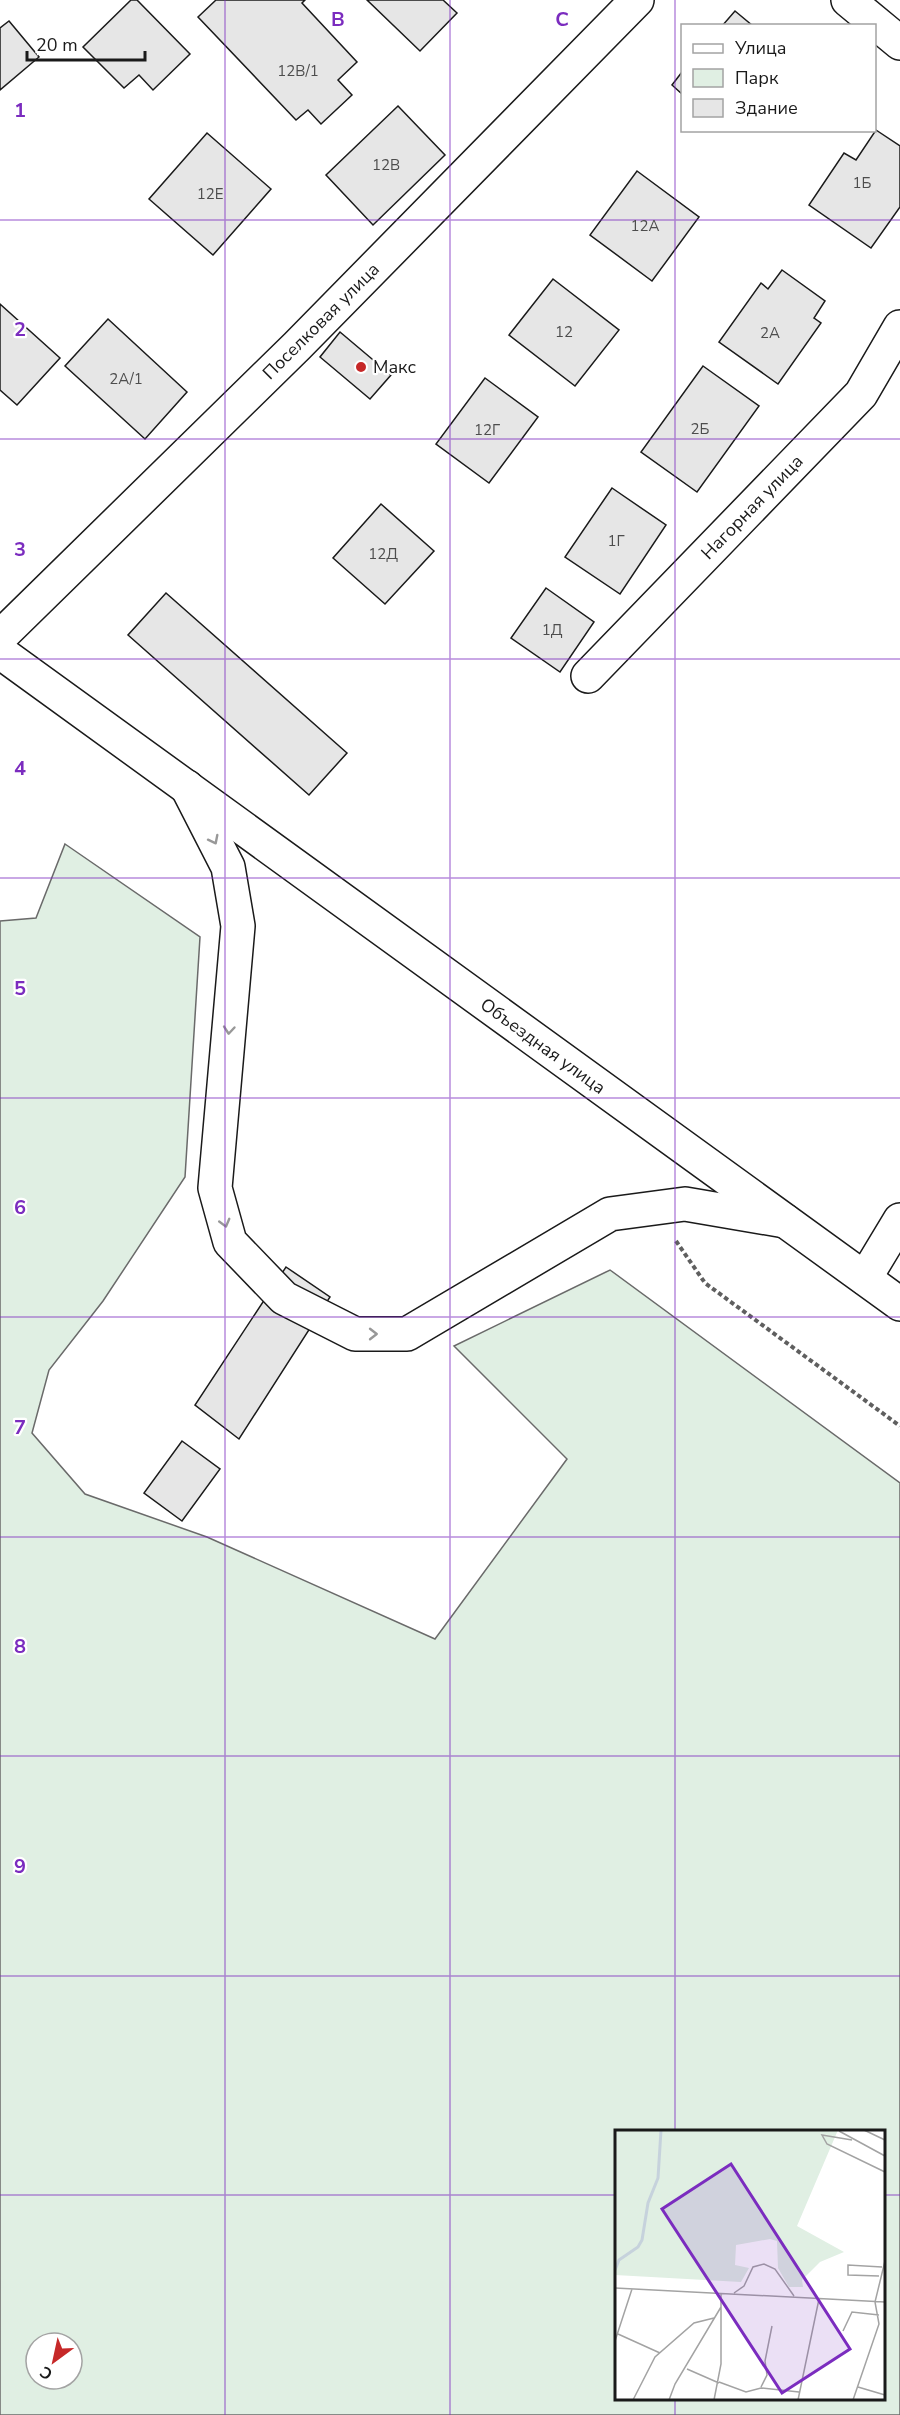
<svg xmlns="http://www.w3.org/2000/svg" width="900" height="2415" viewBox="0 0 900 2415" font-family="'Nunito Sans',sans-serif">
<style>
.green{fill:#e0efe3;stroke:#6a6a6a;stroke-width:1.5;fill-rule:evenodd}
.building{fill:#e6e6e6;stroke:#1a1a1a;stroke-width:1.5}
.lines{fill:none;stroke-linecap:round;stroke-linejoin:round}
.minor-casing{stroke:#1a1a1a;stroke-width:36}
.major-casing{stroke:#1a1a1a;stroke-width:36}
.path{stroke:#5f5f5f;stroke-width:4;stroke-dasharray:4.5 3;stroke-linecap:butt}
.minor{stroke:#fff;stroke-width:33}
.major{stroke:#fff;stroke-width:33}
.oneway{stroke:#989898}
.grid{fill:none;stroke:#7b2cbf;stroke-width:1.5;stroke-opacity:0.55}
.poi-dot{fill:#c62828;stroke:#fff;stroke-width:2}
.labels{text-anchor:middle;dominant-baseline:central;stroke-width:4.5;stroke-linejoin:round;paint-order:stroke}
.number-label{font-size:15px;fill:#4d4d4d}
.street-label{font-size:18px;fill:#1a1a1a;stroke:#fff}
.poi-label{font-size:18px;fill:#1a1a1a;stroke:#fff;text-anchor:start}
.inset-river{fill:none;stroke:#c6d2dc;stroke-width:3}
.inset-road{fill:none;stroke:#a3a3a3;stroke-width:1.5}
.view{fill:#7b2cbf;fill-opacity:0.15;stroke:#7b2cbf;stroke-width:3}
.inset-edge{fill:none;stroke:#1a1a1a;stroke-width:3}
.grid-label{font-size:20px;text-anchor:middle;font-weight:bold;fill:#7b2cbf;stroke:#fff;stroke-width:4.5;stroke-linejoin:round;paint-order:stroke}
</style>
<rect width="100%" height="100%" fill="#fff"/>
<path class="green" d="M65 844 200 937 185 1177 103 1301 49 1370 32 1433 85 1494 207 1537 435 1639 567 1459 454 1346 610 1270 900 1483V2415H0V921L36 918ZM616 2132H884V2398H616ZM36 2343H72V2379H36Z"/>
<path class="building" d="M131 0H137L190 54 153 90 139 75 124 88 83 47Z
M216 0H305L302 3 357 62 338 80 352 95 321 124 308 110 296 120 198 17Z
M367 0H443L457 13 420 51Z
M735 11 753 26H722Z
M9 21 39 57 0 90V28Z
M682 72V94L672 85Z
M398 106 445 155 373 225 326 175Z
M876 130 900 146V207L871 248 809 205 844 153 856 160Z
M207 133 271 189 213 255 149 199Z
M637 171 699 217 652 281 590 235Z
M782 270 825 301 814 318 821 323 778 384 719 342 761 283 768 289Z
M553 279 619 330 575 386 509 335Z
M0 304 60 358 17 405 0 390Z
M108 319 187 392 145 439 65 366Z
M340 332 391 375 370 399 320 357Z
M703 366 759 406 697 492 641 452Z
M485 378 538 417 489 483 436 444Z
M612 488 666 525 620 594 565 557Z
M381 504 434 551 385 604 333 558Z
M546 588 594 622 560 672 511 638Z
M166 593 347 753 309 795 128 635Z
M286 1267 330 1297 239 1439 195 1405Z
M182 1441 220 1469 182 1521 144 1493Z"/>
<g class="lines">
<defs>
<path id="minor" d="M848 0 900 43
M0 637 297 346 637 0
M588 676 861 394 900 327
M187 787 228 867 238 926 215 1188 230 1242 284 1298 355 1334H407L610 1214 685 1204 785 1221
M865 1278 900 1220"/>
<path id="major" d="M0 652 900 1304"/>
</defs>
<use href="#minor" class="minor-casing"/>
<use href="#major" class="major-casing"/>
<path class="path" d="M676 1241 705 1283 900 1426"/>
<use href="#minor" class="minor"/>
<use href="#major" class="major"/>
</g>
<defs><path id="oneway-chevron" d="M-2-3.5L2.5 0L-2 3.5" fill="none" stroke-width="1.6" stroke-linecap="round" stroke-linejoin="round" transform="scale(1.5)"/></defs>
<g class="oneway">
<use href="#oneway-chevron" transform="translate(214 840) rotate(63)"/>
<use href="#oneway-chevron" transform="translate(229 1030) rotate(95)"/>
<use href="#oneway-chevron" transform="translate(225 1223) rotate(75)"/>
<use href="#oneway-chevron" transform="translate(373 1334)"/>
</g>
<path class="grid" d="M225 0V2415M450 0V2415M675 0V2132M0 220H900M0 439H900M0 659H900M0 878H900M0 1098H900M0 1317H900M0 1537H900M0 1756H900M0 1976H900M0 2195H616M884 2195H900M675 2398V2415"/>
<circle class="poi-dot" cx="361" cy="367" r="6"/>
<g class="labels">
<g class="number-label">
<text x="298" y="71">12В/1</text>
<text x="386" y="165">12В</text>
<text x="862" y="183">1Б</text>
<text x="210" y="194">12Е</text>
<text x="645" y="226">12А</text>
<text x="564" y="332">12</text>
<text x="770" y="333">2А</text>
<text x="126" y="379">2А/1</text>
<text x="700" y="429">2Б</text>
<text x="487" y="430">12Г</text>
<text x="616" y="541">1Г</text>
<text x="383" y="554">12Д</text>
<text x="552" y="630">1Д</text>
</g>
<g class="street-label">
<text transform="translate(321 321) rotate(-45)">Поселковая улица</text>
<text transform="translate(752 507) rotate(-46)">Нагорная улица</text>
<text transform="translate(543 1046) rotate(36)">Объездная улица</text>
</g>
<g class="poi-label">
<text x="373" y="367">Макс</text>
</g>
</g>
<g transform="translate(615 2130)">
<rect width="270" height="270" fill="#fff"/>
<path d="M0 0H223L182 96 229 122 205 132 187 150 188 157H174L163 138 162 111 155 109 121 115 120 135 134 138 126 152 0 145Z" fill="#e0efe3"/>
<path class="inset-river" d="M0 140 4 130 23 117 27 110 33 73 43 48 46 0"/>
<path class="inset-road" d="M249 0 270 10M224 1 270 26M237 10 207 5 212 14 270 42M264 146 233 145V135L267 137M0 158 270 172M119 163 129 156 138 137 149 134 160 139 179 166M228 201 237 182 264 185M3 204 45 223M0 211 17 159M72 239 104 253M104 252 131 262 146 258 184 262M146 257 152 245 150 231 157 196M243 257 270 265M18 270 40 227 79 193 99 188M54 270 60 254 106 177M99 270 106 234V164M183 270 204 169M238 270 264 194 260 172 270 131"/>
<path class="view" d="M116 34 235 219 167 263 47 79Z"/>
<rect width="270" height="270" class="inset-edge"/>
</g>
<g class="grid-label">
<text x="338" y="26">B</text>
<text x="562" y="26">C</text>
<text x="20" y="117">1</text>
<text x="20" y="336">2</text>
<text x="20" y="556">3</text>
<text x="20" y="775">4</text>
<text x="20" y="995">5</text>
<text x="20" y="1214">6</text>
<text x="20" y="1434">7</text>
<text x="20" y="1653">8</text>
<text x="20" y="1873">9</text>
</g>
<rect x="681" y="24" width="195" height="108" fill="#ffffff" stroke="#a3a3a3" stroke-width="1.5"/>
<rect x="693" y="44" width="30" height="9" fill="#ffffff" stroke="#a3a3a3" stroke-width="1.5"/>
<text x="735" y="54" font-size="18" fill="#1a1a1a">Улица</text>
<rect x="693" y="69" width="30" height="18" fill="#e0efe3" stroke="#a3a3a3" stroke-width="1.5"/>
<text x="735" y="84" font-size="18" fill="#1a1a1a">Парк</text>
<rect x="693" y="99" width="30" height="18" fill="#e6e6e6" stroke="#a3a3a3" stroke-width="1.5"/>
<text x="735" y="114" font-size="18" fill="#1a1a1a">Здание</text>
<g transform="translate(54 2361) rotate(213)"><circle r="28" fill="#ffffff" stroke="#a3a3a3" stroke-width="1.5"/>
<path d="M0-4.5L10 22L0 15L-10 22Z" fill="#c62828"/>
<text y="-9" font-size="16" font-weight="bold" text-anchor="middle" fill="#1a1a1a">С</text>
</g>
<path d="M27 51v9h118v-9" fill="none" stroke="#1a1a1a" stroke-width="3"/>
<text x="36" y="51" font-size="18" fill="#1a1a1a" stroke="#ffffff" stroke-width="4.5" paint-order="stroke">20 m</text>
</svg>
